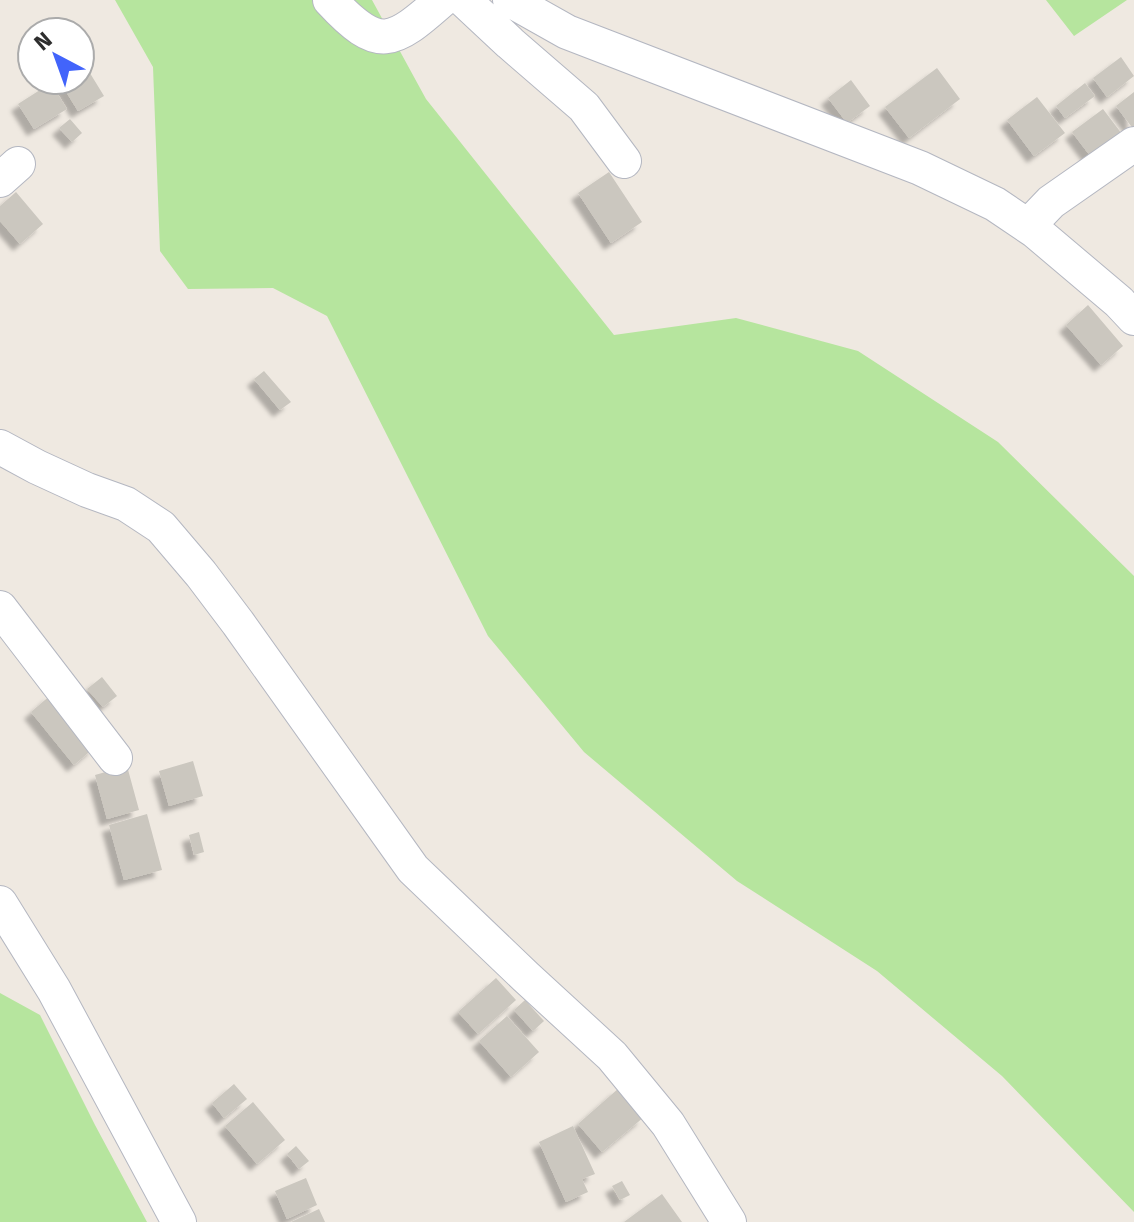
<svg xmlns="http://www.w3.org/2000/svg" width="1134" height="1222" viewBox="0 0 1134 1222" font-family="'Fira Sans',sans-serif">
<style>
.green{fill:#b6e59e}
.building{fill:#cbc7bf;filter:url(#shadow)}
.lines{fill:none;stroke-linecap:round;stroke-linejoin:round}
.minor-casing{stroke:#b4b7c1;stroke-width:36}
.minor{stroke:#fff;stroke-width:34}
</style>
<defs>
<filter id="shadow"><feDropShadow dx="-7" dy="7" stdDeviation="2" flood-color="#0004"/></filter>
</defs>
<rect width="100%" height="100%" fill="#efe9e1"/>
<path class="green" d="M115 0H372L426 99 614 335 736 318 858 351 998 442 1134 576V1212L1002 1076 877 971 737 881 584 752 488 636 327 316 273 288 188 289 160 251 153 67Z
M1046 0H1127L1074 36Z
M0 993 40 1015 95 1125 147 1222H0Z"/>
<path class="building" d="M1121 57 1134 76 1107 97 1093 78Z
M85 65 104 96 78 111 59 80H80V68Z
M937 68 960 99 909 138 885 107Z
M851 80 870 106 847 123 828 98Z
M51 83 67 109 34 129 18 104Z
M1085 83 1095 96 1065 118 1056 106Z
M1134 92V130L1116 106Z
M1037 97 1065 133 1034 156 1007 120Z
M1103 109 1122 134 1091 157 1072 132Z
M70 119 82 133 72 142 59 128Z
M609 172 642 222 611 243 578 193Z
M16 192 43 224 20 244 0 221V206Z
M1088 305 1123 346 1101 365 1066 325Z
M264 371 291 402 280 410 254 379Z
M102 677 117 696 103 707 87 689Z
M52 694 95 747 74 765 31 712Z
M193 761 203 796 169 806 159 771Z
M127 766 139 810 107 819 95 775Z
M147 814 162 870 124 880 109 825Z
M199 832 204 852 194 855 189 835Z
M496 978 516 1000 478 1034 458 1012Z
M525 1000 544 1021 533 1031 514 1010Z
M507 1016 539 1052 511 1077 479 1041Z
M234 1084 247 1099 224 1118 212 1103Z
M619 1088 644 1117 602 1152 578 1124Z
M253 1102 285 1140 257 1164 225 1126Z
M573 1126 595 1174 582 1179 588 1192 566 1202 539 1142Z
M296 1146 309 1161 299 1169 287 1154Z
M306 1178 317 1205 287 1219 275 1191Z
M622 1181 630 1195 620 1200 612 1186Z
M662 1194 682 1222H624Z
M319 1209 325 1222H291Z"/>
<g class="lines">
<defs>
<path id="minor" d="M330 0C379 53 392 44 442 0
M464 0 510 43 584 107 624 161
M510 0 567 32 920 168 995 204 1035 231 1119 302 1134 318
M0 180 18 164
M1028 226 1051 202 1134 144
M0 447 37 467 87 490 126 504 161 527 201 574 238 623 413 869 526 977 612 1056 668 1124 729 1222
M0 608 115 758
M0 903 54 990 179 1222"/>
</defs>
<use href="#minor" class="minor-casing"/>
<use href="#minor" class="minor"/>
</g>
<g transform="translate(56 56) rotate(319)"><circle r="38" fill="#ffffff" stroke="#ababab" stroke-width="2"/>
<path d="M0-6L14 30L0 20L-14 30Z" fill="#4264fb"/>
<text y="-12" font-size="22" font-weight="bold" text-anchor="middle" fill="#2e2e2e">N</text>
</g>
</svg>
